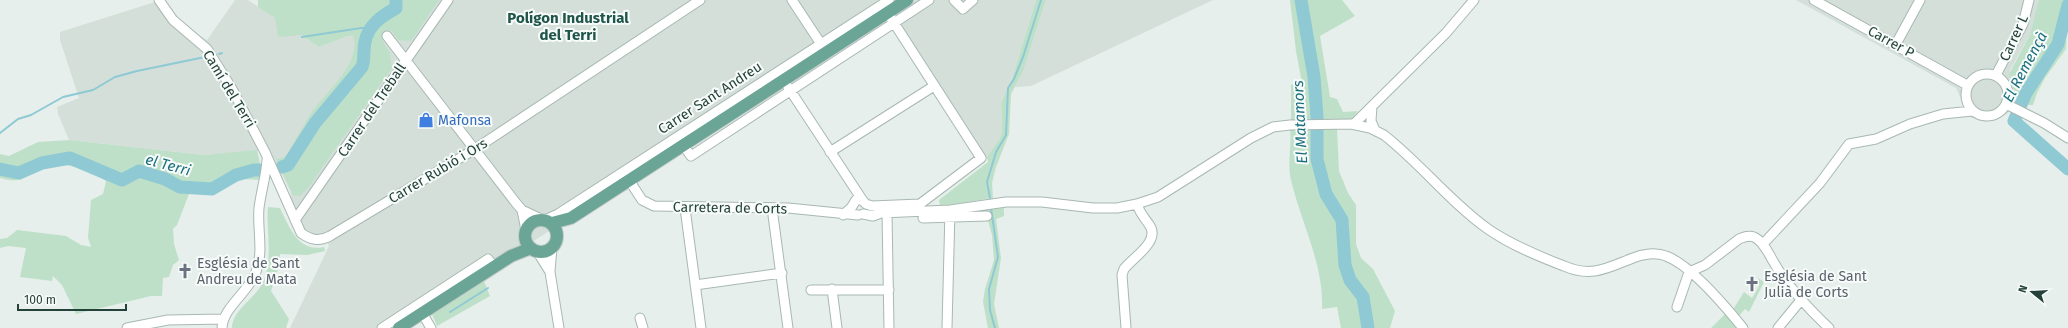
<svg xmlns="http://www.w3.org/2000/svg" width="2068" height="328" viewBox="0 0 2068 328" font-family="'Fira Sans',sans-serif">
<style>
.built{fill:#d4dfda}
.green{fill:#bfe0c8}
.lines{fill:none;stroke-linecap:round;stroke-linejoin:round}
.stream{stroke:#8ec9d4;stroke-width:2}
.river{stroke:#8ec9d4;stroke-width:13}
.minor-casing{stroke:#a8b8b2;stroke-width:11}
.major-casing{stroke:#c2cac8;stroke-width:14}
.minor{stroke:#fff;stroke-width:9}
.major{stroke:#6aa596;stroke-width:12}
.labels{text-anchor:middle;dominant-baseline:central;stroke-width:4;stroke-linejoin:round;paint-order:stroke}
.street-label{font-size:14px;fill:#24423a;stroke:#f7fbf9}
.shop-label{font-size:14px;fill:#366cbe;stroke:#f7fbf9;text-anchor:start}
.worship-label{font-size:14px;fill:#5b616d;stroke:#f7fbf9;text-anchor:start}
.neighbourhood-label{font-size:15px;font-weight:bold;fill:#1f5548;stroke:#f7fbf9}
.water-label{font-size:15px;font-style:italic;fill:#1c6f80;stroke:#f7fbf9}
</style>
<rect width="100%" height="100%" fill="#e6efeb"/>
<path class="built" d="M154 0H159L163 6 192 31 207 40 235 0H248L319 47 348 36 386 35 411 0H1036L1012 79 1001 103 1002 131 999 140 988 157 989 159 981 158 887 13 399 328H290L329 246 326 239 314 240 295 220 290 191 270 150 204 155 69 140 58 114 57 107 79 98 60 40V32L155 2Z
M1046 0H1213L1031 86 1015 87 1023 72Z
M1796 0H2039L2037 14 2030 35 2010 70V79L2014 86 2017 100 2007 114 1986 122 1969 117 1956 88Z"/>
<path class="green" d="M258 0H439L411 41 398 40 391 30 382 40 390 53 392 68 308 188 300 196 293 195 276 159 283 158 288 153C295 140 303 126 311 113 325 93 362 63 353 36H348L319 47 301 35 278 37 275 18 258 7Z
M1036 0H1046L1023 72 1011 94 1009 134 996 167 992 183 993 198 940 206 939 200 988 162 987 157 999 140 1002 131 1001 103 1012 79Z
M1290 0H1342L1355 16 1320 36 1330 97 1337 99 1343 112 1358 111 1352 119 1291 120V85L1302 83 1296 51Z
M2039 0H2068L2066 49 2045 78 2037 93 2033 105H2029L2017 100 2009 74 2030 35Z
M1290 128H1337L1339 171 1348 193 1356 205V244L1361 258 1373 269 1395 311 1390 328H1341L1337 307 1322 309C1324 264 1301 223 1291 180 1287 163 1292 145 1290 128Z
M69 140 204 155 257 150 261 168 260 180 243 179 209 193 189 194 177 225 173 229 174 244 179 260 173 265 169 277 163 278 162 296H151L76 314 62 285 53 276 52 281 20 277 26 248 8 246 0 248V239L7 238 17 230 66 236 81 245 91 247 88 238 91 200 103 194 106 181C91 170 62 160 43 167 23 175 25 185 0 178V154L9 156 38 142Z
M268 207 280 208C289 226 298 253 324 247L325 251 307 255 280 254 278 269 271 291 289 319 286 328H232C232 309 257 298 264 280 273 256 266 231 268 207Z
M1004 208V216L996 219 1001 258 994 304 999 328H988L983 302 985 289 994 260 992 235 985 209Z
M1758 278 1764 282 1749 312 1745 309 1737 318 1732 311 1744 292 1752 298 1759 286Z
M484 281 490 296 437 326 432 314Z
M1726 313 1740 328H1711Z"/>
<g class="lines">
<path class="stream" d="M302 37 361 28H371
M219 54 222 53
M0 133 18 119 31 115 63 97 93 90 115 77 137 71 205 57
M990 198 987 182 996 152 1006 135 1008 88 1014 79 1023 57 1041 0
M991 208 998 257 989 289 990 310 995 328
M450 312 488 288"/>
<path class="river" d="M1301 0 1314 77 1317 117V159L1326 194 1342 220 1345 265 1350 280 1363 297 1368 328
M2068 5 2058 44 2026 93 2014 121 2068 169
M282 167 288 165 315 123 362 67C365 59 363 51 365 42 368 25 382 16 396 8V0
M0 169 19 173 42 163 70 158 122 180 139 171 165 179 180 187 212 189 236 175 254 170H260"/>
<defs>
<path id="minor" d="M159 0 173 20 207 49 232 89 265 152 301 233C311 240 319 242 330 236L475 149 700 0
M792 0 821 44
M954 0 963 9 973 0
M1814 0 1967 85
M387 36 516 203 522 210 541 219
M1896 44 1920 0
M1966 95a21 21 0 1 1 42 0a21 21 0 1 1-42 0Z
M1996 75 2023 24 2029 0
M788 87 863 201
M2006 104 2044 123 2068 138
M1372 106 1371 121 1375 130
M1354 124 1446 33 1474 0
M683 145 691 156 929 0
M830 152 934 86
M629 180 642 200 654 206 788 208 858 215
M866 204 872 206 920 204 981 158 887 12
M685 208 701 328
M772 208 788 328
M522 210 526 230
M887 213 889 328
M863 214 873 216 881 213 950 210 1006 202H1042L1093 208H1117L1137 204 1158 197 1251 138 1273 127 1290 125 1351 124 1370 128 1384 135C1421 164 1450 202 1488 229 1511 245 1538 256 1564 266 1592 278 1607 268 1633 258 1642 254 1656 252 1666 256 1691 265 1726 307 1743 328
M843 215 851 208 856 200H862L865 203
M923 218 987 216
M295 220 448 0
M545 220 558 214 889 0
M1763 244 1820 183 1849 144 1876 139 1910 124 1943 114 1972 111
M537 251 550 272 559 328
M550 271 552 248
M1689 272 1705 265 1739 239C1744 237 1749 235 1754 237 1763 241 1769 254 1773 261 1787 286 1809 309 1829 328
M695 285 782 273
M832 289 837 328
M811 290H889
M1677 307 1689 272
M422 313 431 328
M640 318 643 328
M127 328 168 320 223 319
M222 328C223 307 249 292 256 272 264 251 257 229 259 208 261 192 266 176 267 160
M382 328 488 259 494 267
M947 328 950 210
M1126 328 1122 275 1124 269C1132 258 1160 242 1150 226 1145 218 1140 214 1137 204
M1778 328 1801 300"/>
<path id="major" d="M525 236a16 16 0 1 1 32 0a16 16 0 1 1-32 0Z
M552 223 571 218 907 0
M399 328 511 256 531 248"/>
</defs>
<use href="#minor" class="minor-casing"/>
<use href="#major" class="major-casing"/>
<use href="#minor" class="minor"/>
<use href="#major" class="major"/>
</g>
<defs>
<symbol id="shop-bare" viewBox="-9 -9 18 18"><path d="M-5-2.5h2.3a2.7 3.5 0 0 1 5.4 0H5L5.5 6h-11ZM-1.5-2.5h3a1.5 2.3 0 0 0-3 0Z" fill="#3f7fe0" stroke="#f7fbf9" stroke-width="2.5" paint-order="stroke"/></symbol>
<symbol id="church-bare" viewBox="-9 -9 18 18"><path d="M-1.2-6h2.4v3.5h3.3v2.4h-3.3V6h-2.4V-.1h-3.3v-2.4h3.3Z" fill="#6b7280" stroke="#f7fbf9" stroke-width="2.5" paint-order="stroke"/></symbol>
</defs>
<g fill-rule="evenodd">
<use href="#shop-bare" x="415" y="109" width="22" height="22"/>
<use href="#church-bare" x="174" y="260" width="22" height="22"/>
<use href="#church-bare" x="1741" y="273" width="22" height="22"/>
</g>
<g class="labels">
<g class="street-label">
<text transform="translate(2014 38) rotate(-65)">Carrer L</text>
<text transform="translate(1891 42) rotate(29)">Carrer P</text>
<text transform="translate(229 89) rotate(59)">Camí del Terri</text>
<text transform="translate(710 98) rotate(-33)">Carrer Sant Andreu</text>
<text transform="translate(372 110) rotate(-56)">Carrer del Treball</text>
<text transform="translate(438 171) rotate(-31)">Carrer Rubió i Ors</text>
<text transform="translate(730 208) rotate(1)">Carretera de Corts</text>
</g>
<g class="shop-label">
<text x="438" y="120">Mafonsa</text>
</g>
<g class="worship-label">
<text x="197" y="263">Església de Sant<tspan x="197" dy="16">Andreu de Mata</tspan></text>
<text x="1764" y="276">Església de Sant<tspan x="1764" dy="16">Julià de Corts</tspan></text>
</g>
<g class="neighbourhood-label">
<text x="568" y="18">Polígon Industrial<tspan x="568" dy="17">del Terri</tspan></text>
</g>
<g class="water-label">
<text transform="translate(2025 67) rotate(-62)">El Remençà</text>
<text transform="translate(1300 122) rotate(-93)">El Matamors</text>
<text transform="translate(168 165) rotate(15)">el Terri</text>
</g>
</g>
<g transform="translate(2032 292) rotate(288)" stroke="#f7fbf9" stroke-width="3" paint-order="stroke">
<path d="M0-3L7 15L0 10L-7 15Z" fill="#24423a"/>
<text y="-6" font-size="11" font-weight="bold" text-anchor="middle" fill="#24423a">N</text>
</g>
<path d="M18 304v6h108v-6" fill="none" stroke="#24423a" stroke-width="2"/>
<text x="24" y="304" font-size="12" fill="#24423a" stroke="#f7fbf9" stroke-width="3" paint-order="stroke">100 m</text>
</svg>
